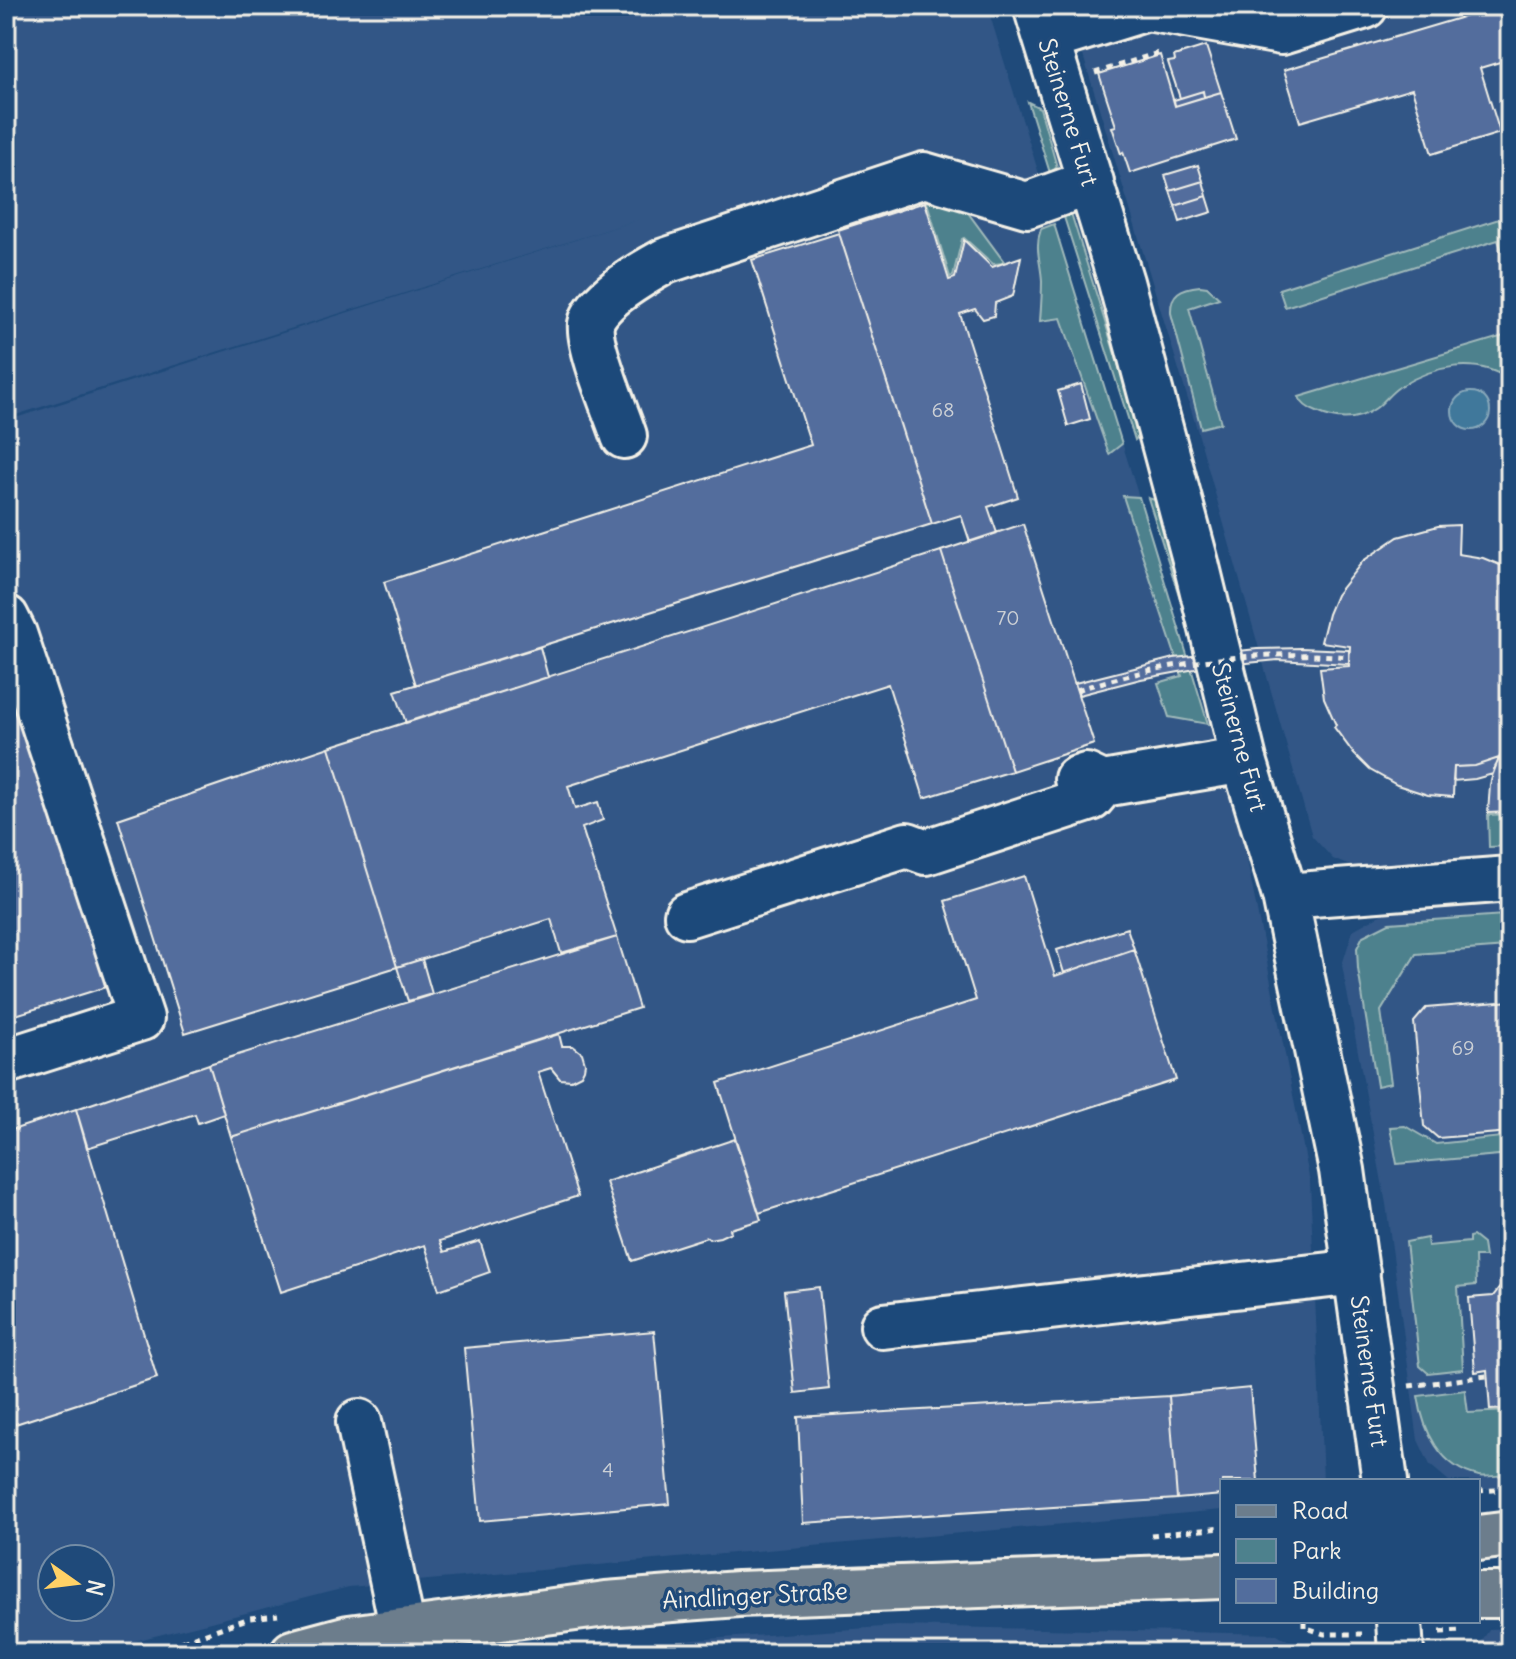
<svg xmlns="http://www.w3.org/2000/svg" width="1516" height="1659" viewBox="0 0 1516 1659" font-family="Delius,sans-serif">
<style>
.built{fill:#325786;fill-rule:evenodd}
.green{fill:#4d818d;stroke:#a0b9ba;stroke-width:2}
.water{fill:#40789b;stroke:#88a8ba;stroke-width:2}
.building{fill:#526d9d;stroke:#f4f1e8;stroke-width:2}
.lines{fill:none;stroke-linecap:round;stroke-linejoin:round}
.minor-casing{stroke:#f4f1e8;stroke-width:50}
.major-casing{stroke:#f4f1e8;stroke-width:50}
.path{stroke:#f4f1e8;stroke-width:5;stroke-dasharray:6 6;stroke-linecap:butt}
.minor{stroke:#1f4a7a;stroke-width:44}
.major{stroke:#6c7d8c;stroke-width:44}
.path-bridge{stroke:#f4f1e8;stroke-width:5;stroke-dasharray:6 6;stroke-linecap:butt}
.labels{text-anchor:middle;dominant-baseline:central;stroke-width:7;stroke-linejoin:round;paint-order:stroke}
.number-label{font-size:20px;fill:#ccd0d5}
.street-label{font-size:24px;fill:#f4f1e8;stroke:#1f4a7a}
</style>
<rect width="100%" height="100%" fill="#1f4a7a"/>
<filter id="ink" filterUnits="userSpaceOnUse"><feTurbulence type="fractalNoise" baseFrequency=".0125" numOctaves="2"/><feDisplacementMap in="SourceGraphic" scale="16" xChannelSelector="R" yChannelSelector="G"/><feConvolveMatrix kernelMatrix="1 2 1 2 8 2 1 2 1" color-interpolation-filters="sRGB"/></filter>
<g filter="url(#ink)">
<path class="built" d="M6 6H987L1240 824 1310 1182 1323 1481H1222V1510L349 1587 87 1653H6V421L644 218 6 418ZM52 1559H100V1607H52Z
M1068 6H1510V856L1368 867 1350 866 1333 859 1312 836 1197 429Z
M1510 902V1489H1478V1481H1449L1430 1465 1418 1440 1386 1204 1342 965 1353 930 1387 911Z
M897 1626 1277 1634 1310 1653H508Z
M1510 1628V1653H1473L1490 1629Z"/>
<path class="green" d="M1028 102 1040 108 1057 167 1050 173Z
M925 196 960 202 1005 263 993 264 964 238 962 239 953 276 950 277Z
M1071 213 1140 434 1135 440 1064 217Z
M1499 219 1510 253V273L1498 240 1285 307 1279 289Z
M1054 224 1122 444 1109 454 1061 318 1040 321C1041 308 1042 294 1042 281 1041 262 1034 248 1041 229Z
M1200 286 1207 287 1219 298 1189 308 1221 423 1201 428 1171 313C1170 293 1181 288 1200 286Z
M1510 334V380C1476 356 1433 366 1399 387 1390 393 1384 402 1376 408 1357 422 1337 421 1317 412 1309 409 1302 405 1299 397Z
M1123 496 1139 497 1208 724 1169 717 1158 683 1182 676Z
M1148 498 1162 502 1220 724Z
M1510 814V846L1489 847 1488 815Z
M1504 915 1506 947 1416 954 1381 1011 1391 1083 1377 1086 1358 969 1357 948 1363 936 1389 923Z
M1405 1126 1436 1144 1510 1136V1154L1397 1164 1390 1127Z
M1473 1236 1483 1244 1485 1257H1475L1476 1285 1458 1287 1463 1369 1428 1373 1420 1366 1406 1242 1427 1238 1428 1246 1469 1242V1237Z
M1465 1390 1468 1413 1510 1411V1474C1500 1475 1488 1478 1479 1476 1440 1468 1423 1430 1418 1396Z"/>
<path class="water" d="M1452 411a19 19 0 1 1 38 0a19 19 0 1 1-38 0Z"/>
<path class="building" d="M1500 6H1510V59L1480 68 1500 133 1432 154 1412 89 1300 122 1284 70Z
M1206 46 1221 92 1204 97 1203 91 1180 98 1168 62 1175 61 1174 56Z
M1160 55 1175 106 1221 92 1236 139 1130 173 1123 152 1121 154 1112 127 1116 126 1099 74Z
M1203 91 1204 97 1175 106 1174 100Z
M1198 165 1203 181 1170 191 1165 175Z
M1203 181 1207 196 1175 206 1170 191Z
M1207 196 1212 212 1180 222 1175 206Z
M925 202 949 280 955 278 964 240 992 267 1021 257 1013 296 995 303 994 316 983 319 975 309 960 314 1018 497 988 507 997 533 970 542 961 515 932 524 838 230Z
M839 233 932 524 416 685 384 582 811 445 752 260Z
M1081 384 1090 419 1068 426 1058 391Z
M1023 524 1094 744 1012 771 941 551Z
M1459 525 1458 554 1483 558 1510 569V740L1499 758 1475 766 1454 767 1453 797 1428 795 1397 785 1370 770 1354 754 1334 727 1336 725 1324 698 1320 668 1349 666 1350 646 1321 642 1328 614 1336 595 1363 561 1398 537 1438 526Z
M941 551 1012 771 924 798 888 684 568 786 575 809 598 802 603 820 582 828 617 937 561 953 551 919 397 967 329 747Z
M540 647 548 677 406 723 395 691Z
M1301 648 1349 650V664L1278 660 1206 667 1141 679 1079 695 1075 683 1174 658 1257 649Z
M15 687 109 986 6 1018V690Z
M1510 740V812L1488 813 1490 785 1494 769Z
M329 747 397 967 185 1033 118 819Z
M1499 758 1493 774 1475 779 1453 781 1454 767 1475 766Z
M1024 876 1055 976 1134 949 1176 1080 759 1213 718 1083 976 1000 945 901Z
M1127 928 1134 949 1064 973 1057 950Z
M617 937 639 1008 231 1137 209 1064Z
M422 959 432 994 408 1001 397 967Z
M1510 1001V1132L1438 1138 1424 1126 1414 1022 1426 1008Z
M559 1034 562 1046H573L582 1053 585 1063 584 1069 581 1075 571 1080 560 1079 551 1068 538 1072 578 1196 440 1241 444 1252 480 1241 490 1272 439 1290 425 1245 281 1292 231 1137Z
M209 1064 224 1114 198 1123 195 1114 87 1148 76 1109Z
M76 1109 157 1378 6 1427V1132Z
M735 1139 761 1220 730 1229 731 1232 720 1237 709 1239 707 1237 632 1261 606 1182Z
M1501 1286 1510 1291V1409L1490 1410 1487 1370 1475 1372 1469 1298 1493 1296Z
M819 1287 829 1389 795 1393 784 1291Z
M654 1331 670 1504 480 1521 464 1348Z
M1250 1388 1258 1481H1222V1495L1177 1499 1169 1396Z
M1169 1396 1177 1499 803 1523 798 1417Z"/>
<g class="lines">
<defs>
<path id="minor" d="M1036 6 1121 282 1196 563 1244 760 1285 896 1342 1170 1385 1481
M1047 39 1147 8 1281 32 1365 6
M624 436C616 412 588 346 591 324 595 300 645 272 665 261L924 175 1027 205 1091 182
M6 618 14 634 141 1018 6 1061
M1077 779 1086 776 1103 784 1244 760
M1285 896 1510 879
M687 915 907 845 926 852 1091 798 1103 784
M883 1326 1357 1272
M359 1422 403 1630
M1399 1621 1401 1653"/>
<path id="major" d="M1478 1538 1510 1534
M1478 1595H1510
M293 1653 349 1638 606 1604 738 1594 1222 1576"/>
</defs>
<use href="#minor" class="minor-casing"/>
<use href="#major" class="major-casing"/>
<path class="path" d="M1095 73 1158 53
M1409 1386 1487 1376
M1478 1491 1510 1489
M1151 1535 1222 1528
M1304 1621V1627L1324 1634H1362
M1440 1632 1462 1631
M148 1653 250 1618 278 1615"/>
<use href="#minor" class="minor"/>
<use href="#major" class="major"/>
<path class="path-bridge" d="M1077 690C1165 662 1257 649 1349 657"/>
</g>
</g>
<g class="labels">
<g class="number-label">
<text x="943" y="409">68</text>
<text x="1008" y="617">70</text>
<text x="1463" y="1047">69</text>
<text x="608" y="1469">4</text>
</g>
<g class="street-label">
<text transform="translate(1069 112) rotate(73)">Steinerne Furt</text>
<text transform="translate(1240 737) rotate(75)">Steinerne Furt</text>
<text transform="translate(1370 1371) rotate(82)">Steinerne Furt</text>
<text transform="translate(755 1595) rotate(-3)">Aindlinger Straße</text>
</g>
</g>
<rect width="1516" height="1659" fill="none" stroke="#1f4a7a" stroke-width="32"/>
<rect x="16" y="16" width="1484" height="1627" fill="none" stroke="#f4f1e8" stroke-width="3" filter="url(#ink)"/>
<rect x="1220" y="1479" width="260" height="144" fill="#1f4a7a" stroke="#748da6" stroke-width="2"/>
<rect x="1236" y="1505" width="40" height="12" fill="#6c7d8c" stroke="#748da6" stroke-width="2"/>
<text x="1292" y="1519" font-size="24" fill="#f4f1e8">Road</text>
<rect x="1236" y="1539" width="40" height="24" fill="#4d818d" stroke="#748da6" stroke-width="2"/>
<text x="1292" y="1559" font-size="24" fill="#f4f1e8">Park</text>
<rect x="1236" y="1579" width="40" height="24" fill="#526d9d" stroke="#748da6" stroke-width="2"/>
<text x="1292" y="1599" font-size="24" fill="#f4f1e8">Building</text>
<g transform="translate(76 1583) rotate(104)"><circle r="38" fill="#1f4a7a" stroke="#748da6" stroke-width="2"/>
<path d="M0-6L14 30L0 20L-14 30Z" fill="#ffd166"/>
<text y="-12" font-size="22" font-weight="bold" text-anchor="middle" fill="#f4f1e8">N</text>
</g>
</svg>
